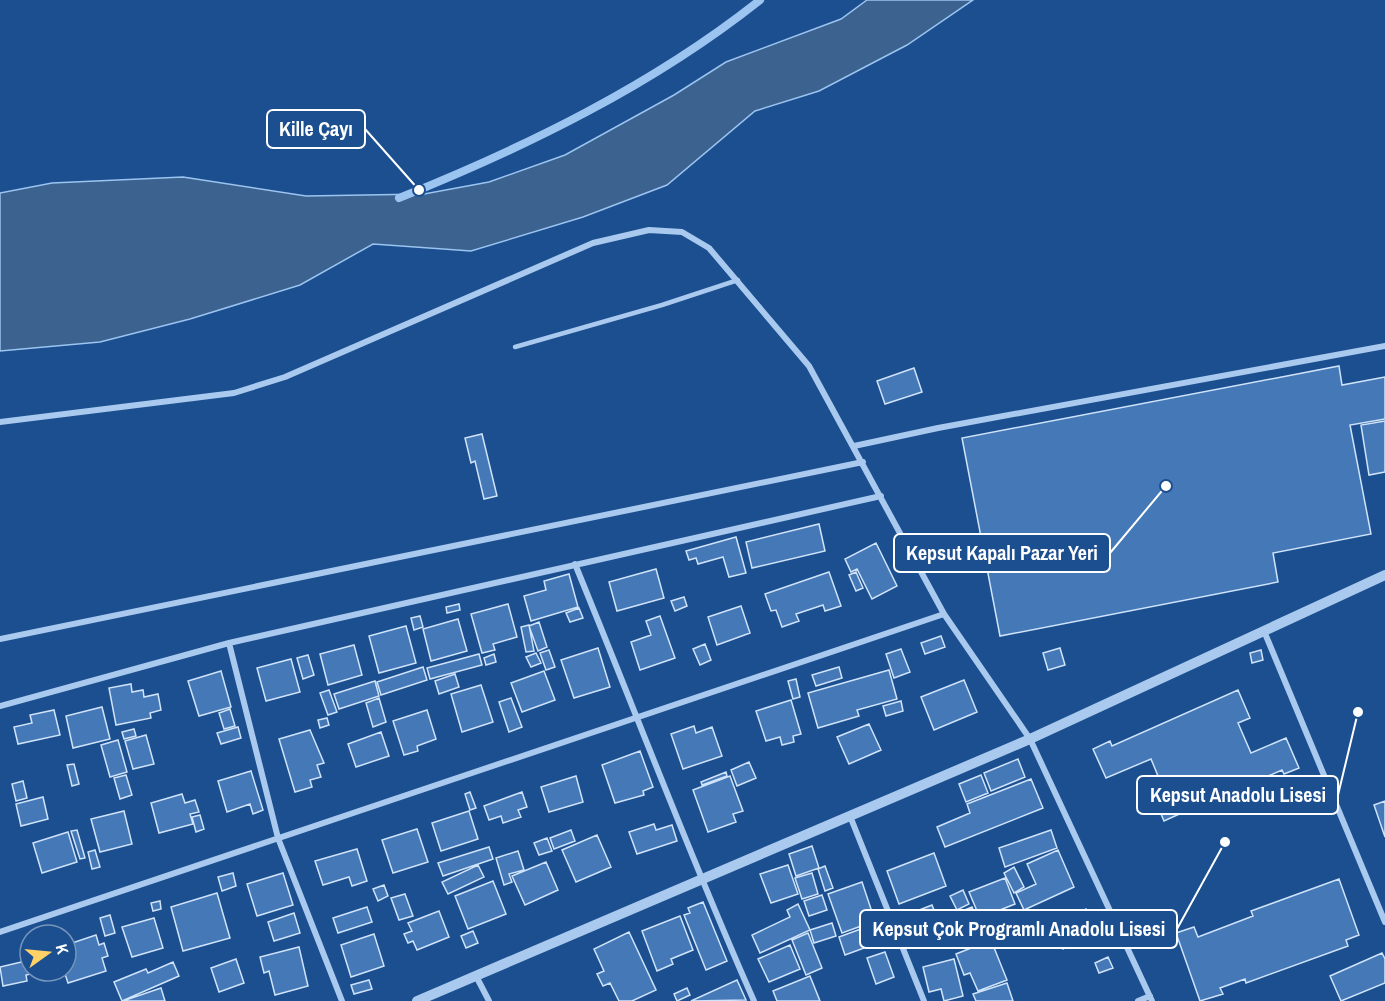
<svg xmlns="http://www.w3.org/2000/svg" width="1385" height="1001" viewBox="0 0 1385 1001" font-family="'Archivo Narrow',sans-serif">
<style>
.water{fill:#3c6290;stroke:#9cc4f0;stroke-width:1.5}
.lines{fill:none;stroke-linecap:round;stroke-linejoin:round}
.stream{stroke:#9cc4f0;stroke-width:8}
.building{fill:#4478b7;stroke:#cfe3fa;stroke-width:1.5}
.service{stroke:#a9c9ee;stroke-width:4.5}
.minor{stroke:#a9c9ee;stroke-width:6}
.tertiary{stroke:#a9c9ee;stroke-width:10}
.leader{fill:none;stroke:#fff;stroke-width:2}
.callout-dot{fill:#fff;stroke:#1b4f8f;stroke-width:2}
.callout{fill:#1b4f8f;stroke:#fff;stroke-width:2}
.callout-label{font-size:20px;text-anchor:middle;font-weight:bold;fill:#fff}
</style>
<rect width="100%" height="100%" fill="#1b4f8f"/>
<path class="water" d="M867 0H973L907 45 819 91 755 111 667 185 583 217 471 251 373 244 300 285 190 319 100 342 0 351V193L52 183 183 177 306 196 424 194 489 182 565 155 674 95 726 62 841 19Z"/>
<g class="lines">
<path class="stream" d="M399 198C526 147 653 85 760 0"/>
</g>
<path class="building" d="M1339 366 1342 385 1385 377V419L1350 425 1371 534 1273 553 1278 582 1000 636 962 438Z
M914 368 922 392 885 404 877 381Z
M1385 421V472L1369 475 1361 425Z
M482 434 497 496 484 499 475 461 471 463 465 438Z
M819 524 825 551 752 568 746 542Z
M736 537 746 573 729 577 723 557 698 564 696 558 689 560 686 551Z
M876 543 897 586 872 599 857 569 851 572 845 559Z
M656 569 664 598 617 611 609 582Z
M829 572 841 606 825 611 823 605 796 614 799 621 782 627 776 610 771 611 765 594Z
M856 572 863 588 856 591 849 575Z
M569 574 578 607 531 621 524 596 546 590 544 581Z
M684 597 687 606 675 611 671 601Z
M459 604 460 610 447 613 446 607Z
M508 604 517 637 493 644 495 650 482 653 471 614Z
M741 606 750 633 717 645 708 617Z
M579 608 583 618 570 622 566 613Z
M420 616 423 627 414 630 411 618Z
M660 616 675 658 640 670 631 642 651 635 646 621Z
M458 619 467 651 431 661 423 629Z
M539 622 547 647 538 651 529 626Z
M529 625 534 651 526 652 521 627Z
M406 626 416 663 379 673 369 636Z
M941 636 945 647 925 654 921 643Z
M705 644 711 660 700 665 693 649Z
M354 645 362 675 328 685 320 654Z
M598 648 610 687 574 698 561 660Z
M1060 648 1065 665 1048 670 1043 653Z
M901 649 910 672 894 678 886 654Z
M549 650 555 667 546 670 540 653Z
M1261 650 1263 660 1252 663 1250 653Z
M536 653 541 663 531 667 526 657Z
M479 654 482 665 430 679 427 668Z
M494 654 496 662 486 665 484 658Z
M308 655 314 675 303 679 297 658Z
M291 659 300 692 266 701 257 668Z
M423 667 427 680 381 695 377 682Z
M839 667 842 678 816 686 812 675Z
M889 670 897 699 857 710 859 716 818 728 808 693Z
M221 671 231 707 199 716 188 681Z
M544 671 555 700 522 712 511 683Z
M455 674 459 687 439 694 435 681Z
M796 679 800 697 793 699 788 681Z
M964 680 977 712 934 730 921 697Z
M375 681 379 696 339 709 334 694Z
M131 684 132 692 143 690 144 697 158 694 161 710 150 713 151 718 116 725 109 688Z
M481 685 493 722 462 732 451 694Z
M329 690 337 712 328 715 320 693Z
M1238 690 1250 718 1238 723 1251 753 1286 738 1299 768 1284 774 1282 770 1223 796 1226 804 1212 810 1208 801 1164 821 1152 793 1163 788 1151 759 1106 778 1093 749 1110 741 1112 746Z
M379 698 386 722 373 727 366 703Z
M511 698 522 727 509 732 499 702Z
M791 700 801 734 793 736 794 742 782 745 780 737 766 741 756 711Z
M901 701 903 711 886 716 883 706Z
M102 707 110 739 73 748 66 716Z
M230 709 235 726 224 729 219 713Z
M54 710 60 735 18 744 14 727 32 723 30 715Z
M427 710 436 739 417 746 418 751 404 755 393 721Z
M327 718 329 725 320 728 318 720Z
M869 724 881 750 849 764 837 737Z
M694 726 696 733 712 727 722 756 683 769 671 734Z
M238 727 241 738 221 744 217 733Z
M134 729 136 736 124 739 122 732Z
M310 730 324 763 317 765 321 777 310 780 312 787 295 792 279 739Z
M381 732 389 756 356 767 348 744Z
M146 735 154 764 133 769 125 741Z
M118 740 127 772 110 777 101 745Z
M640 751 653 787 643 791 644 795 615 803 602 765Z
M1018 759 1025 777 991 791 984 773Z
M749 762 756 778 737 786 731 770Z
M74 764 79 784 72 786 67 765Z
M251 771 263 810 253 814 250 804 227 812 218 781Z
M726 772 727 776 702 785 701 782Z
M126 775 132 795 120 799 114 778Z
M981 775 988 793 966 802 959 784Z
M576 776 583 802 549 812 541 787Z
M730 776 743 811 733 814 736 822 708 832 693 790Z
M1031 779 1043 808 945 847 937 827 970 813 967 804Z
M23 781 27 798 16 801 12 784Z
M470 792 476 808 470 810 465 794Z
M522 792 527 807 518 810 521 817 503 823 501 816 489 820 484 806Z
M182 794 185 803 195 800 199 812 190 814 193 824 159 833 151 803Z
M43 797 48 819 21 826 16 804Z
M1385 801V837L1374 805Z
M124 811 132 844 100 852 91 819Z
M469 811 478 839 441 851 432 823Z
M200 815 204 829 196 832 192 817Z
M654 824 656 830 672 825 677 841 637 854 629 832Z
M417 829 428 862 393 873 382 840Z
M77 830 85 858 80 859 71 831Z
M571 830 575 841 554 849 550 838Z
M1051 830 1057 848 1005 867 999 848Z
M68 832 77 862 42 873 33 843Z
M597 835 611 867 576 882 562 850Z
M547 838 552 851 539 855 534 843Z
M812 846 819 868 796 876 789 854Z
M489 847 493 859 443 876 438 863Z
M357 849 367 881 352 886 349 877 323 885 315 861Z
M95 850 100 867 92 869 88 852Z
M1058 850 1074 887 1024 910 1016 893 1036 884 1027 864Z
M518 851 524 870 509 874 512 882 504 885 496 858Z
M934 853 946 886 899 904 887 871Z
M546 862 558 890 525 905 512 876Z
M478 865 484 877 448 894 442 882Z
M788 865 798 894 771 903 760 874Z
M825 866 833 888 825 891 818 869Z
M1014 867 1024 887 1014 893 1004 873Z
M233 873 236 886 222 891 218 877Z
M283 873 293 905 257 916 247 884Z
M812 873 818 894 802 899 795 878Z
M1005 878 1015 904 980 918 969 892Z
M1339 879 1359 935 1346 940 1348 946 1246 983 1245 979 1220 988 1223 994 1200 1001 1176 933 1194 927 1198 937 1253 916 1251 911Z
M493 881 506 914 468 929 455 896Z
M862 882 875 921 842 933 828 894Z
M384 885 388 896 378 901 373 889Z
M963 890 969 904 957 910 950 896Z
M217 893 230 938 183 951 171 907Z
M405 894 413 916 399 920 391 898Z
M822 895 827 910 809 916 804 901Z
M160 901 161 909 153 911 151 903Z
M703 902 727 961 706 970 684 915 690 913 688 908Z
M798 904 810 930 760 953 752 935 790 917 787 910Z
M932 905 940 925 920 932 923 942 916 945 904 916Z
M367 907 372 922 338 933 333 918Z
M972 907 981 928 965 935 955 914Z
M1086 909 1097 931 1063 949 1051 927Z
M439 911 449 937 417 950 413 941 408 943 404 934 412 931 408 923Z
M294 913 300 933 274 941 268 922Z
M110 915 115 933 105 936 100 918Z
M680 916 693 950 671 959 673 964 657 971 642 931Z
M154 918 163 948 132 957 122 927Z
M832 923 836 936 814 943 810 930Z
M877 923 883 941 845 955 839 937Z
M473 931 478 943 466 948 461 936Z
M629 932 656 990 632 1001H619L610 983 603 986 597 974 604 971 594 949Z
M808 933 822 968 806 975 792 940Z
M374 934 384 966 351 977 341 945Z
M96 935 99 945 104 943 108 956 102 958 106 971 68 983 64 971 66 945Z
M991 940 1007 980 978 991 970 973 964 975 956 954Z
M790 945 800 969 769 982 758 959Z
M299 947 308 986 275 995 269 971 264 973 260 957Z
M885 952 894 977 876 984 867 958Z
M1382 953 1385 959V983L1341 1001 1330 976Z
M1108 957 1113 968 1099 973 1095 963Z
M236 959 244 983 219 992 211 968Z
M954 959 963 996 944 1001 941 989 929 992 923 967Z
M30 960V971H43L26 975 27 981 3 986 0 967Z
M173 962 179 976 122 1001 114 982 146 969 148 973Z
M810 976 820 1001H777L773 991Z
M369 980 372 989 354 994 351 985Z
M737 980 746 1000 691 1001Z
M1007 983 1013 1001H976L973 994Z
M161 988 165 1001H123Z
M687 988 690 995 677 1001 674 994Z"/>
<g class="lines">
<path class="service" d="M515 347 662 305 738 280"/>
<path class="minor" d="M0 422 234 393 285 377 593 243 649 230 682 232 709 248 809 366 944 614 1030 739 1152 1001
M854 446 938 428 1385 346
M575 564C635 710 690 857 754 1001
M1264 631 1385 922
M0 639 863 462
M229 643 278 838 342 1001
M0 706 229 643 881 496
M850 816 924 1001
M0 932 944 614
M476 976 489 1001
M1138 1001 1150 996"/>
<path class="tertiary" d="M417 1001 1030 739 1385 575"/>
</g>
<path class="leader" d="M419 190L365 129M1166 486L1110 553M1358 712L1338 795M1225 842L1177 929"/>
<g class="callout-dot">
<circle cx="419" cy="190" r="6"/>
<circle cx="1166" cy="486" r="6"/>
<circle cx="1358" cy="712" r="6"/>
<circle cx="1225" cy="842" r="6"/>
</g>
<g class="callout">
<rect x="267" y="110" width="98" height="38" rx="6"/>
<rect x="894" y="534" width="216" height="38" rx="6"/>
<rect x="1137" y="776" width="201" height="38" rx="6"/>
<rect x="860" y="910" width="317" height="38" rx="6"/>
</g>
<g class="callout-label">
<text x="316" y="136">Kille Çayı</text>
<text x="1002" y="560">Kepsut Kapalı Pazar Yeri</text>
<text x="1238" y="802">Kepsut Anadolu Lisesi</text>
<text x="1019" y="936">Kepsut Çok Programlı Anadolu Lisesi</text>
</g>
<g transform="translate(48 953) rotate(75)"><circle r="28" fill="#1b4f8f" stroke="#7695bc" stroke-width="1.5"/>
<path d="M0-4.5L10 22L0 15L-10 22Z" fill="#ffd166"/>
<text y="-9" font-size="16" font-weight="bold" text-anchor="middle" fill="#ffffff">K</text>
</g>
</svg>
